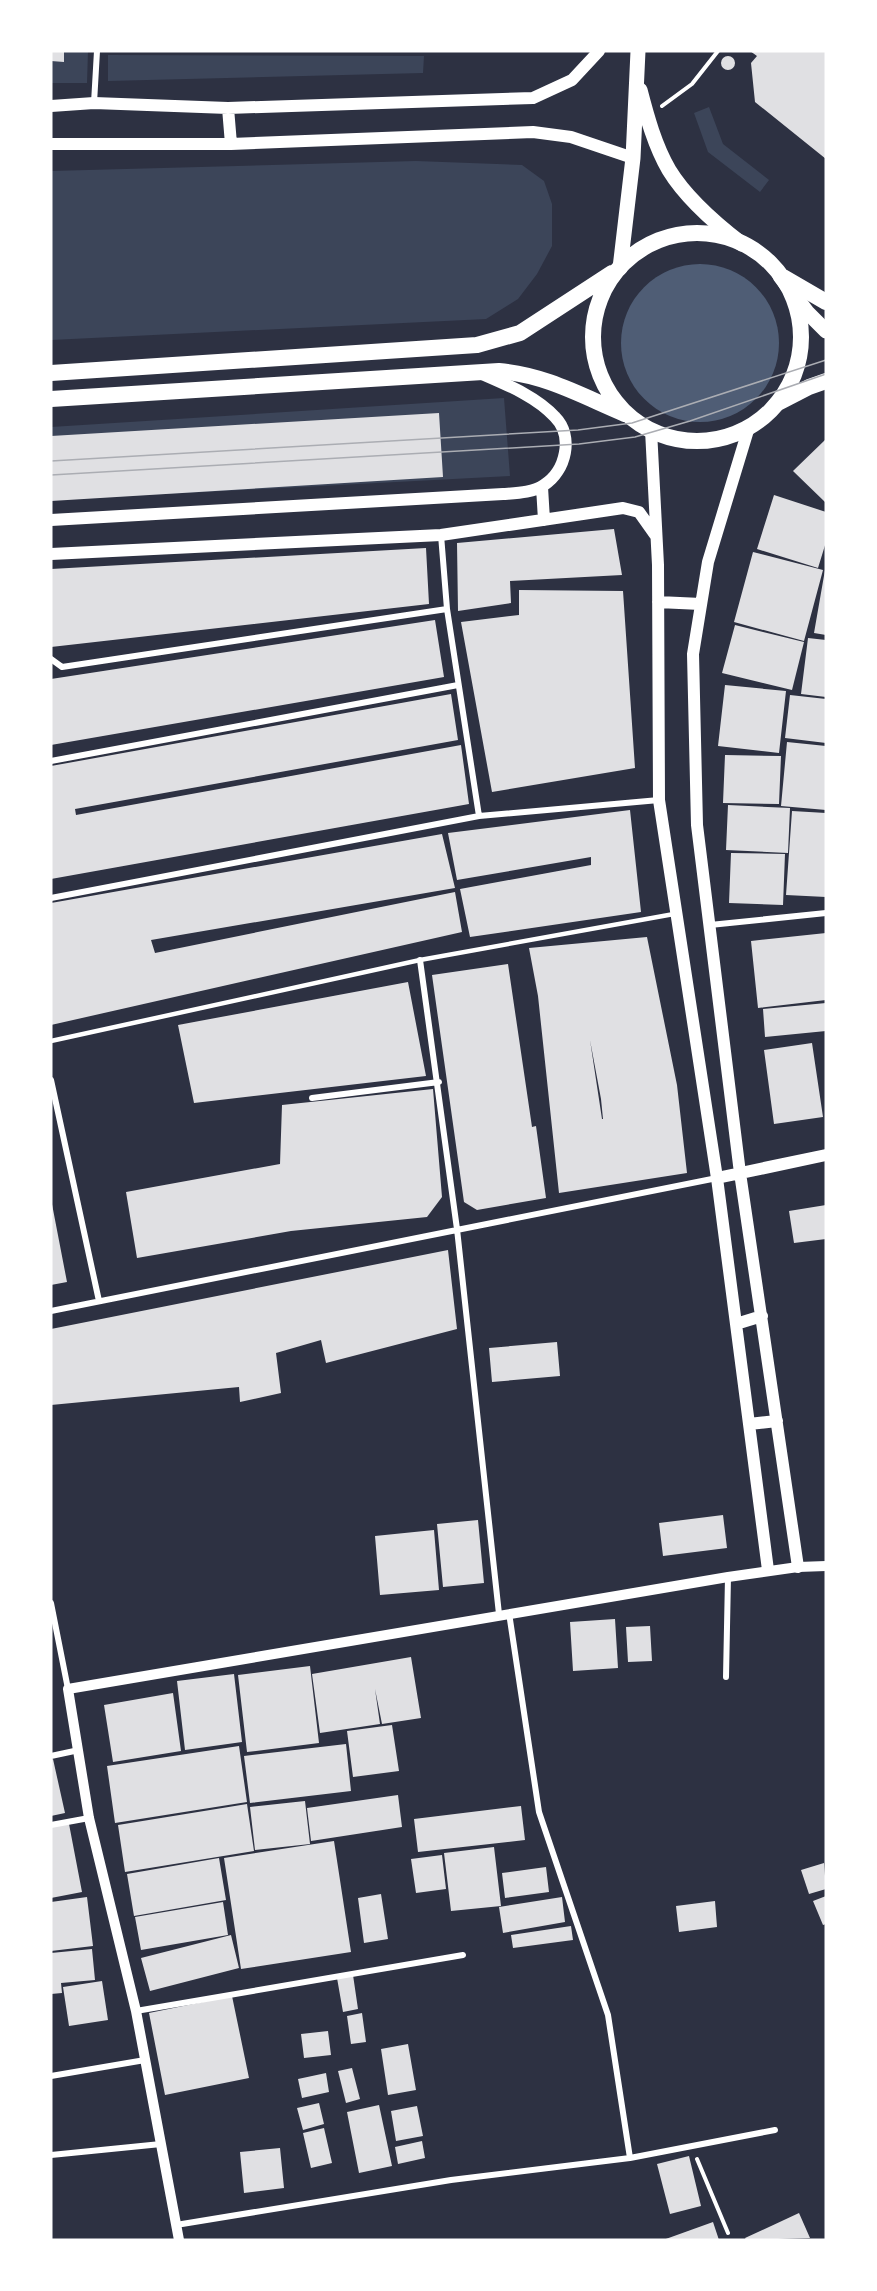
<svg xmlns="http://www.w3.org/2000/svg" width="877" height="2291" viewBox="0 0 877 2291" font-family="'Varela Round',sans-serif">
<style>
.green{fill:#3c4559}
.water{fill:#4f5d75}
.building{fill:#e0e0e3;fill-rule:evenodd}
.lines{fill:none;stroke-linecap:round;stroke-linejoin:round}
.path{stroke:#fff;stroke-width:4}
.service{stroke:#fff;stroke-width:4.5}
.minor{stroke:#fff;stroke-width:6}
.tertiary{stroke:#fff;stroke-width:10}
.secondary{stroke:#fff;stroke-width:12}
.primary{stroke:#fff;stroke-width:15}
.trunk{stroke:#fff;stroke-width:16}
.tram{stroke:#abadb3;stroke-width:1.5}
</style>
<rect width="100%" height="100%" fill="#2d3142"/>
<path class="green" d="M51 51H88L87 83H51Z
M108 55 424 56 423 73 108 81Z
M709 107 723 144 769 180 760 192 708 152 694 113Z
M416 161 522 165 544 181 552 204V246L537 274 518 299 486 319 51 340V171Z
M504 398 510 476 51 500V427Z"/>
<path class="water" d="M621 343a79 79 0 1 1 158 0a79 79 0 1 1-158 0Z"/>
<path class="building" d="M51 51H64V62L51 61Z
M750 51H826V159L755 102 751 63 757 56Z
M721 63a7 7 0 1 1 14 0a7 7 0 1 1-14 0Z
M439 413 443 477 51 501V436Z
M826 439V503L793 471Z
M774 495 826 512V542L818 568 757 549Z
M614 529 622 575 510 581 511 603 458 611 457 543Z
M426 548 429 604 51 647V569Z
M753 552 823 570 804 641 734 622Z
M825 570H826V635L814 633Z
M519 590 623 591 635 768 492 792 461 622 519 615Z
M435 620 444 677 51 745V679Z
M735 625 804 642 792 690 722 673Z
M808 638 826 640V697L801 694Z
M725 685 786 691 779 753 718 746Z
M451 694 458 740 75 809 76 815 461 745 469 804 51 879V766Z
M790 695 826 699V743L785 738Z
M787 742 826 746V810L781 806Z
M725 755 781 756 779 804 723 803Z
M728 805 790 808 788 853 726 850Z
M630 810 641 912 470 937 460 889 591 865V857L457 880 448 833Z
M792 811 826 813V897L786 895Z
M442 834 455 888 151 940 155 953 455 892 462 932 51 1025V903Z
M731 853 785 854 783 905 729 903Z
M826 933V1000L758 1008 751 941Z
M647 937 677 1085 687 1173 559 1193 538 996 529 948ZM590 1040 601 1099 603 1119H602Z
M508 964 532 1127 536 1126 546 1198 477 1210 464 1202 432 975Z
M408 982 426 1076 194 1103 178 1025Z
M826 1003V1031L765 1037 763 1009Z
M812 1043 823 1117 774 1124 764 1050Z
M433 1089 442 1197 427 1217 291 1231 137 1258 126 1192 280 1164 282 1105Z
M51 1199 67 1282 51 1285Z
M826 1205V1239L794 1243 789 1211Z
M448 1250 457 1329 326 1363 321 1340 276 1353 281 1393 240 1402 239 1387 51 1405V1329Z
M557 1342 560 1376 492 1382 489 1348Z
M723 1515 727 1548 663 1556 659 1523Z
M478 1520 484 1583 443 1587 437 1524Z
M434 1530 439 1590 380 1595 375 1536Z
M615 1619 618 1668 573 1671 570 1622Z
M650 1626 652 1661 628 1662 626 1627Z
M411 1657 421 1718 382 1724 375 1689 380 1724 320 1733 312 1674Z
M310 1666 319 1743 247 1752 238 1675Z
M234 1674 242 1742 185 1750 177 1681Z
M173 1693 181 1751 113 1762 104 1705Z
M392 1725 399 1771 353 1777 347 1731Z
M346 1744 351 1791 250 1803 244 1756Z
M239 1746 247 1802 115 1823 107 1766Z
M53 1759 65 1813 51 1816V1760Z
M398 1795 402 1827 311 1841 307 1808Z
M305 1801 310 1844 255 1850 250 1807Z
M247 1804 254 1851 125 1872 118 1825Z
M521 1806 525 1840 418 1852 414 1819Z
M69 1824 82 1892 51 1898V1827Z
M334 1841 351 1952 241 1969 224 1858Z
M494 1847 501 1906 451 1911 444 1853Z
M442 1855 446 1889 416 1893 411 1859Z
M219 1858 226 1900 134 1916 127 1874Z
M824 1863 826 1889 809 1894 801 1870Z
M546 1867 549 1892 505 1898 502 1873Z
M381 1894 388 1939 364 1943 358 1898Z
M826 1896V1924L823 1925 813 1901Z
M87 1897 93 1946 51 1951V1902Z
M562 1897 565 1922 503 1933 499 1907Z
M715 1901 717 1927 679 1932 676 1906Z
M223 1902 228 1935 141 1950 135 1917Z
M571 1926 573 1940 513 1948 511 1935Z
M231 1935 239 1968 150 1991 141 1958Z
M92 1949 95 1980 61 1983 62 1993 51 1994V1953Z
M353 1975 358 2009 343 2012 337 1978Z
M102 1981 108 2020 69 2026 63 1987Z
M232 1996 249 2078 165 2095 149 2013Z
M362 2013 366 2042 351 2044 347 2016Z
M328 2031 331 2055 304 2058 301 2034Z
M408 2044 416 2090 388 2095 381 2049Z
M352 2068 360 2099 346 2103 338 2071Z
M326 2073 329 2092 302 2098 298 2079Z
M319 2103 324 2124 303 2130 297 2108Z
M379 2105 392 2166 359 2173 347 2112Z
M417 2106 423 2136 396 2141 391 2111Z
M324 2128 332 2163 311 2168 303 2133Z
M422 2141 425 2158 398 2164 395 2147Z
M280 2148 284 2188 244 2193 240 2152Z
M689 2156 701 2206 670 2214 657 2164Z
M799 2213 810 2238 746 2240 745 2238Z
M713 2222 719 2240H663Z"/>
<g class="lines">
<path class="path" d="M662 106 692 84 718 51
M697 2159 728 2233"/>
<path class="service" d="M51 1041 420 960 674 914"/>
<path class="minor" d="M94 103 97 51
M441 535 447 609 479 816
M51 659 62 667 447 609
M51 761 458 685
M51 898 479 816 659 800
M710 925 826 913
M420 960 457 1229 499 1614
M51 1080 99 1301
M312 1098 439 1082
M51 1311 717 1178
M51 1603 68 1689
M509 1613 539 1812 608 2015 630 2158
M726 1677 728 1577
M51 1756 79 1750
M51 1825 89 1818
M136 2011 463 1955
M51 2076 145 2060
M51 2155 161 2144
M176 2225 451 2180 630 2158 775 2130"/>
<path class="tertiary" d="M179 2240 136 2011 89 1818 68 1689 728 1577 798 1567 826 1566"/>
<path class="secondary" d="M51 106 94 103 228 108 533 98 572 80 599 51
M228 108 231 144
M51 144H231L533 132 571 137 633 158
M749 427 708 562 693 654 697 825 740 1173 798 1567
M651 430 658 565 659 800 717 1178 768 1570
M542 487 544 520
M51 520 503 494C517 493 532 493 544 485 566 471 574 436 555 417 536 396 505 384 480 373
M51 554 441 535 623 508 639 512 656 536
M658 602 701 604
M717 1178 826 1155
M736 1324 762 1316
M749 1424 777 1421"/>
<path class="primary" d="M640 90C647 117 655 146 669 170 686 198 716 224 742 244
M620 268 633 158 638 51
M780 276 807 312 826 331"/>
<path class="trunk" d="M593 337a104 104 0 1 1 208 0a104 104 0 1 1-208 0Z
M783 277 826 302
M51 373 477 345 520 333 612 273
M51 399 499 371C546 375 582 396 625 414
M778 403 809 387 826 381"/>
<path class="tram" d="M51 461 578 430 632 423 826 360
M51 475 579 444 635 437 690 421 826 374"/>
</g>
<rect width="877" height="2291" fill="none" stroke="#ffffff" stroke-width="105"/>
</svg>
